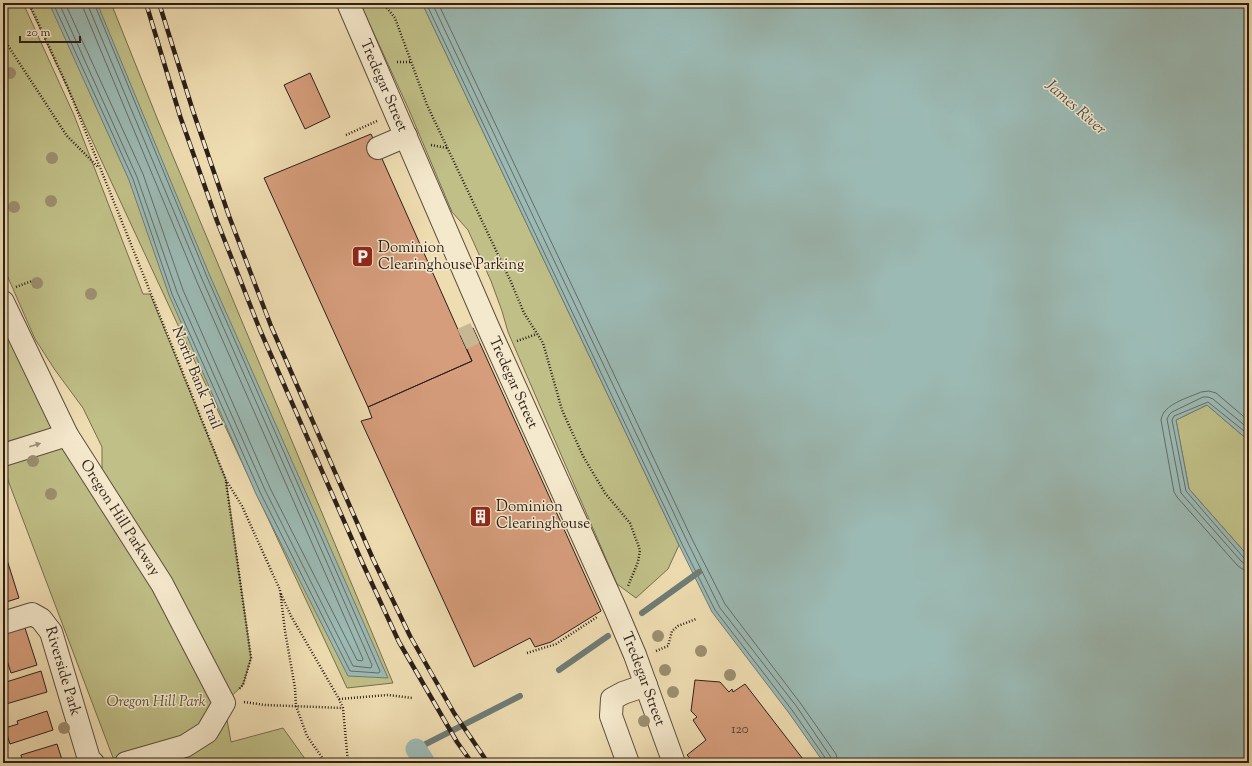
<svg xmlns="http://www.w3.org/2000/svg" width="1252" height="766" viewBox="0 0 1252 766" font-family="'Sorts Mill Goudy',serif">
<style>
.green{fill:#c0bf87;stroke:#766f50}
.water{fill:#9cbab4;stroke:#6f7c76}
.lines{fill:none;stroke-linecap:round;stroke-linejoin:round}
.shore{stroke:#646c66;stroke-width:1}
.stream{stroke:#6f7c76;stroke-width:6}
.canal{stroke:#9cbab4;stroke-width:21}
.building{fill:#d69d7c;stroke:#2b1f19}
.minor-tunnel{stroke:#c8b793;stroke-width:22;stroke-dasharray:22 11;stroke-linecap:butt}
.minor-casing{stroke:#5c4e3f;stroke-width:24}
.path{stroke:#2b1f19;stroke-width:2.5;stroke-dasharray:1 2;stroke-linecap:butt}
.minor{stroke:#f5e9cd;stroke-width:22}
.rail-casing{stroke:#2b1f19;stroke-width:4.5}
.rail{stroke:#f5e9cd;stroke-width:3;stroke-dasharray:9;stroke-linecap:butt}
.tree{fill:#9c8f70}
.oneway{fill:#9a8e7c}
.labels{text-anchor:middle;dominant-baseline:central;stroke-width:3;stroke-linejoin:round;paint-order:stroke}
.number-label{font-size:13px;fill:#563e32}
.street-label{font-size:15px;fill:#2b1f19;stroke:#f5e9cd}
.poi-label{font-size:15px;fill:#2b1f19;stroke:#f5e9cd;text-anchor:start}
.park-label{font-size:15px;font-style:italic;fill:#584f3a;stroke:#f5e9cd}
.water-label{font-size:16px;font-style:italic;fill:#4d4e48;stroke:#f5e9cd}
</style>
<rect width="100%" height="100%" fill="#efddb2"/>
<filter id="stains"><feTurbulence type="fractalNoise" baseFrequency=".005" numOctaves="4"/><feColorMatrix values="0 0 0 0 .2 0 0 0 0 .09 0 0 0 0 .02 0 0 0 .5 -.17"/></filter>
<radialGradient id="worn" r=".72"><stop offset=".6" stop-color="#630" stop-opacity="0"/><stop offset="1" stop-color="#630" stop-opacity=".3"/></radialGradient>
<path class="green" d="M3 3H23L74 115 143 294H150L226 480 251 658 243 685 224 703 231 742 283 728 308 763H115L3 467V302L104 492 102 467V447L83 408 55 370 35 339 3 266Z
M28 3H111L157 118 393 683 347 688Z
M360 3H422L679 545 668 569 636 598 617 584 508 332 502 311 491 281 468 230 452 212 409 110Z
M1207 405 1249 441V557L1189 489 1176 420Z"/>
<path class="water" d="M49 3H97L210 276 388 678 348 676 256 494 169 295 129 180Z
M422 3H1249V441L1207 405 1176 420 1189 489 1249 557V763H824L789 713 712 612 679 545Z"/>
<g class="lines">
<path class="shore" d="M53 3 133 179 172 294 260 492 350 671 379 673 380 671 207 277 94 3
M59 3 137 177 177 292 265 490 353 666 371 668 372 665 202 279 89 8V3
M65 3 143 174 183 290 270 488 357 660 362 661 363 659 197 282 84 10 83 3
M426 3 682 544 715 610 792 710 826 759 827 763
M432 3 687 541 720 608 797 707 830 756 832 763
M438 3 692 539 725 604 801 704 836 754 838 763
M1249 421 1216 393 1209 391 1201 392C1188 398 1163 404 1161 420L1174 492 1177 497 1237 565 1242 569 1249 570
M1249 429 1213 399 1208 397H1203L1172 412 1169 415 1167 419 1181 493 1241 561 1245 564H1249
M1249 435 1208 402 1174 416 1172 420 1186 491 1244 558 1249 559"/>
<path class="stream" d="M642 613 699 572
M559 670 608 636
M416 749 520 696"/>
<path class="canal" d="M416 749 425 763"/>
</g>
<path class="building" d="M310 73 330 117 305 129 284 85Z
M371 134 472 361 368 407 264 178Z
M473 328 601 611 551 642 535 647 530 638 474 667 361 421 372 418 368 407 472 361 460 335Z
M3 547 19 598 3 603Z
M24 625 37 665 11 673 5 654 3 655V632Z
M41 671 47 692 6 704 3 696V683Z
M695 680 720 682 729 692 732 689 733 692 745 684 806 763H694L687 755 706 740 693 720 697 717 691 711Z
M47 711 53 730 10 744 5 728 18 724 17 721Z
M57 744 63 763H23L21 755Z"/>
<g class="lines">
<path class="minor-tunnel" d="M462 339 475 333"/>
<defs>
<g id="minor">
<path id="s1" d="M348 3 488 327 615 608 635 655 674 763"/>
<path d="M378 148 406 136"/>
<path id="s2" d="M3 302 67 435 162 584 224 703 207 732 185 746 126 763"/>
<path d="M3 455 67 435"/>
<path id="s3" d="M3 623 32 614 41 619 51 632 89 759 93 763"/>
<path d="M628 763 611 716 612 699 623 693 646 685"/>
</g>
</defs>
<use href="#minor" class="minor-casing"/>
<path class="path" d="M29 3 68 88 226 480 242 506 280 590 285 631 295 688 296 706 307 736 326 763
M383 3 395 18 427 105 511 282 524 313 543 343 562 410 583 456 605 493 630 523 640 550 638 562 628 586
M3 38 67 136 98 167
M397 62H411
M346 135 377 121
M431 145 447 148
M16 287 32 281
M517 341 537 334
M226 482 251 658 243 685 239 689
M281 594 291 616 339 699 343 708 348 763
M656 651 668 646 672 631 678 626 696 619
M527 653 556 644 597 617
M339 699 388 695 412 698
M244 702 265 705 343 708"/>
<use href="#minor" class="minor"/>
<defs>
<path id="rail" d="M146 3 180 116 217 221 260 330 362 562 399 642 457 742 472 763
M159 3 193 111 229 216 271 326 373 559 410 636 454 713 488 763"/>
</defs>
<use href="#rail" class="rail-casing"/>
<use href="#rail" class="rail"/>
</g>
<g class="tree">
<circle cx="10" cy="73" r="6"/>
<circle cx="52" cy="158" r="6"/>
<circle cx="51" cy="201" r="6"/>
<circle cx="14" cy="207" r="6"/>
<circle cx="37" cy="283" r="6"/>
<circle cx="91" cy="294" r="6"/>
<circle cx="33" cy="461" r="6"/>
<circle cx="51" cy="494" r="6"/>
<circle cx="658" cy="636" r="6"/>
<circle cx="701" cy="651" r="6"/>
<circle cx="665" cy="670" r="6"/>
<circle cx="730" cy="675" r="6"/>
<circle cx="673" cy="692" r="6"/>
<circle cx="644" cy="721" r="6"/>
<circle cx="64" cy="728" r="6"/>
</g>
<defs><path id="oneway-solid" d="M-6-.8H1V-3.2L6.5 0L1 3.2V.8H-6Z"/></defs>
<use class="oneway" href="#oneway-solid" transform="translate(35 445) rotate(-17)"/>
<defs>
<symbol id="parking-square" viewBox="-11 -11 22 22"><rect x="-9" y="-9" width="18" height="18" rx="4" fill="#8f2418" stroke="#f5e9cd"/><path d="M-3.5-5.5H1a3.5 3.5 0 0 1 0 7H-1V5.5H-3.5ZM-1-3.4V-.6H.8a1.4 1.4 0 0 0 0-2.8Z" fill="#fff"/></symbol>
<symbol id="building-square" viewBox="-11 -11 22 22"><rect x="-9" y="-9" width="18" height="18" rx="4" fill="#8f2418" stroke="#f5e9cd"/><path d="M-4-6H4V6H1V3H-1V6H-4ZM-2.5-4.3h1.7v1.8h-1.7ZM.8-4.3h1.7v1.8H.8ZM-2.5-1h1.7V.8h-1.7ZM.8-1h1.7V.8H.8Z" fill="#fff"/></symbol>
</defs>
<g fill-rule="evenodd">
<use href="#parking-square" x="350" y="244" width="25" height="25"/>
<use href="#building-square" x="468" y="504" width="25" height="25"/>
</g>
<g class="labels">
<g class="number-label">
<text x="740" y="730">120</text>
</g>
<g class="street-label">
<text stroke="none"><textPath href="#s1" startOffset="90">Tredegar Street</textPath></text>
<text transform="translate(196 378) rotate(68)">North Bank Trail</text>
<text stroke="none"><textPath href="#s1" startOffset="414">Tredegar Street</textPath></text>
<text stroke="none"><textPath href="#s2" startOffset="246">Oregon Hill Parkway</textPath></text>
<text stroke="none"><textPath href="#s3" startOffset="98">Riverside Park</textPath></text>
<text stroke="none"><textPath href="#s1" startOffset="738">Tredegar Street</textPath></text>
</g>
<g class="poi-label">
<text x="378" y="248">Dominion<tspan x="378" dy="17">Clearinghouse Parking</tspan></text>
<text x="496" y="507">Dominion<tspan x="496" dy="17">Clearinghouse</tspan></text>
</g>
<g class="park-label">
<text x="156" y="702">Oregon Hill Park</text>
</g>
<g class="water-label">
<text transform="translate(1075 108) rotate(41)">James River</text>
</g>
</g>
<rect width="1252" height="766" fill="none" stroke="#efddb2" stroke-width="16"/>
<rect x="4" y="4" width="1244" height="758" fill="none" stroke="#2b1f19" stroke-width="2"/>
<rect x="8" y="8" width="1236" height="750" fill="none" stroke="#2b1f19"/>
<path d="M20 36v6h60v-6" fill="none" stroke="#2b1f19" stroke-width="2"/>
<text x="26" y="36" font-size="12" fill="#2b1f19" stroke="#f5e9cd" stroke-width="3" paint-order="stroke">20 m</text>
<rect width="100%" height="100%" filter="url(#stains)"/>
<rect width="100%" height="100%" fill="url(#worn)"/>
</svg>
